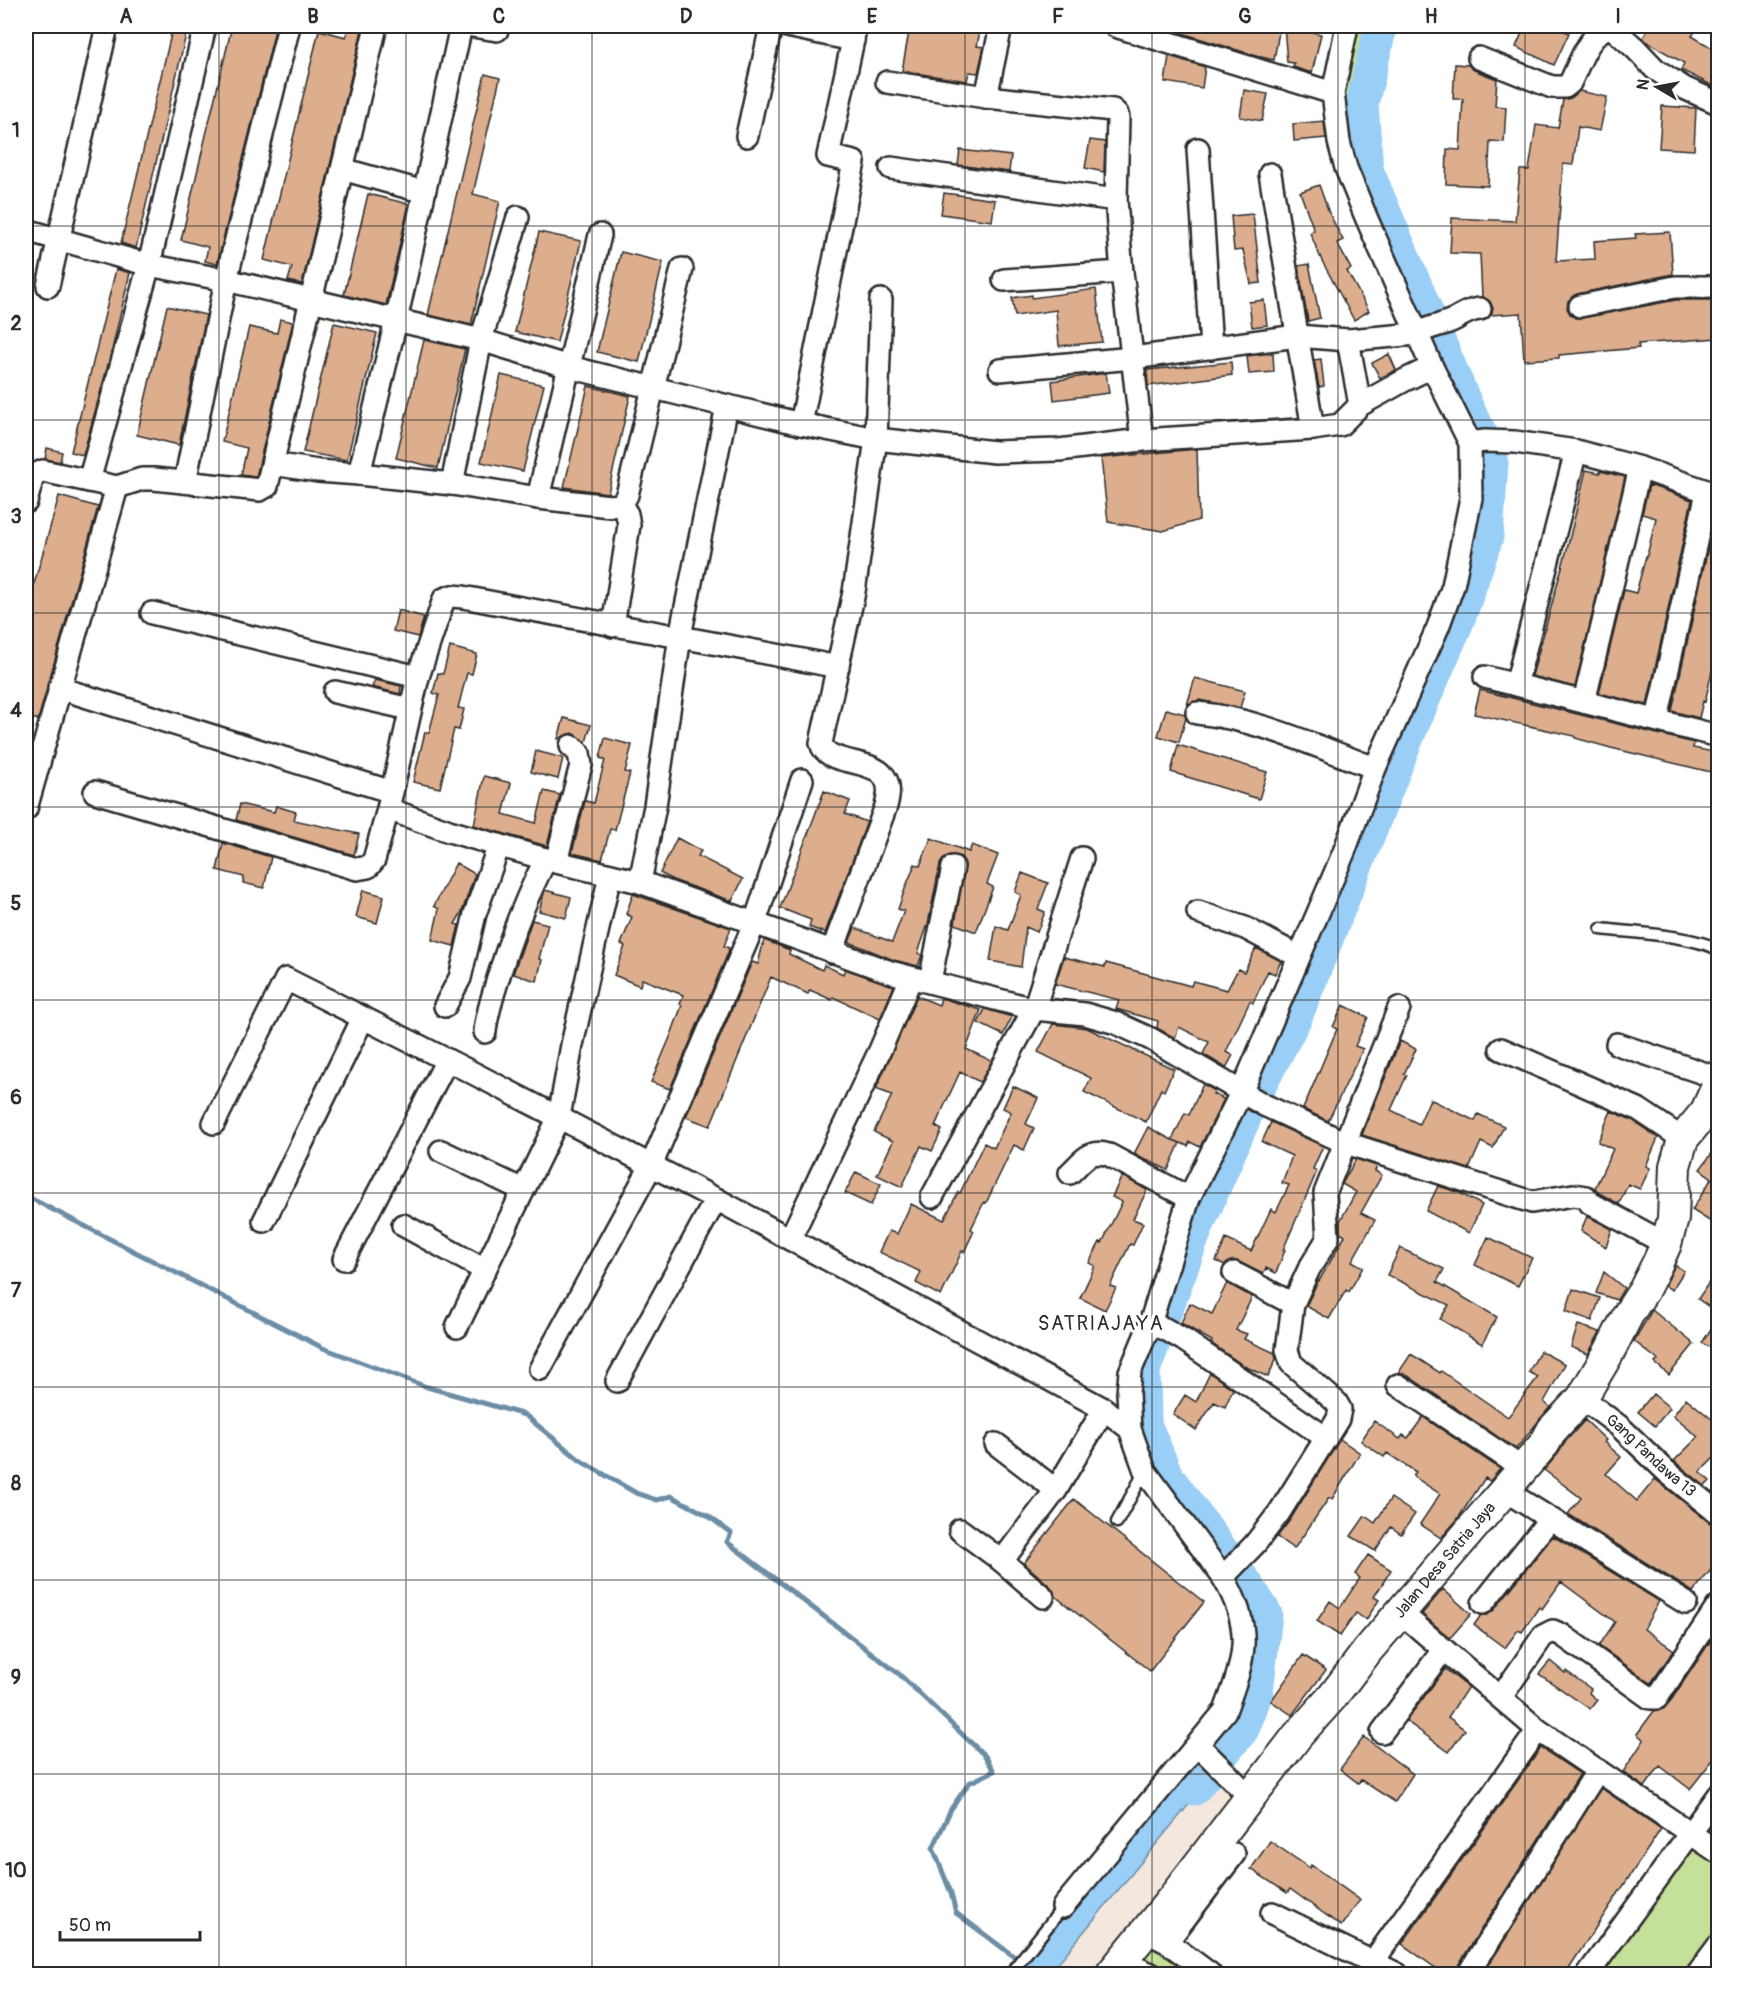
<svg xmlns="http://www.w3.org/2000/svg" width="1744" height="2000" viewBox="0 0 1744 2000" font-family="Pangolin,sans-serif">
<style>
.built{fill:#f4e7dd}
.green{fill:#c5e098;stroke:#788662;stroke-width:1.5}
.water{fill:#99cef7;stroke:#6d8da5;stroke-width:1.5}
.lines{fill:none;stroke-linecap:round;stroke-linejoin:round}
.stream{stroke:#6d8da5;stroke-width:5}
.river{stroke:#99cef7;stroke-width:33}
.building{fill:#dcae8e;stroke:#2b2b2b;stroke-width:1.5}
.lane-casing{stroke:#2b2b2b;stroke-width:15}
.street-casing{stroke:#2b2b2b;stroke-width:26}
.secondary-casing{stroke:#2b2b2b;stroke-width:34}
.lane{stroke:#fff;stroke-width:10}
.street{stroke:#fff;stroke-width:21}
.secondary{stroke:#fff;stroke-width:30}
.grid{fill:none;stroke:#2b2b2b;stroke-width:1.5;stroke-opacity:0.55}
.labels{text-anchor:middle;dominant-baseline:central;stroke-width:6;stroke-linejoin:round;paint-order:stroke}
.street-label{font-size:16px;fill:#2b2b2b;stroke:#fff}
.quarter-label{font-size:20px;letter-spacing:1.5px;fill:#2b2b2b;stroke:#fff}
.neatline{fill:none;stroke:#2b2b2b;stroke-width:2}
.grid-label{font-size:20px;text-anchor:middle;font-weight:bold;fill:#2b2b2b}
</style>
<rect width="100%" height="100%" fill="#fff"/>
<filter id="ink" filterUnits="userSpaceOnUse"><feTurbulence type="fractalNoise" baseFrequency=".0167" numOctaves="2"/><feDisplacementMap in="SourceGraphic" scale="12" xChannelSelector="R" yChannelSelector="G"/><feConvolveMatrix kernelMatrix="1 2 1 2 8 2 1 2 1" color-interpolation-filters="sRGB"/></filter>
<g filter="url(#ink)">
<path class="built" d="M1219 1768 1247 1794 1111 1974H1048Z"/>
<path class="green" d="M1347 26H1381L1362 104 1367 170 1468 409 1485 441 1492 463 1487 537 1459 619 1409 734 1296 1017 1253 1099 1196 1230 1144 1370 1145 1424 1167 1476 1249 1587 1266 1614 1257 1692 1243 1729 1216 1762 1198 1745 1225 1711 1238 1609 1130 1429 1139 1349 1189 1198 1453 586 1469 443 1339 142Z
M1718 1795V1946L1697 1974H1588Z
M1147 1932 1210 1974H1151L1122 1962Z"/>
<path class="water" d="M1198 1745 1219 1768 1049 1974H1010Z"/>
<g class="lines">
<path class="stream" d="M26 1196 323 1348 427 1387 525 1415 581 1461 636 1493 657 1500 671 1496 707 1515 731 1533 727 1542 899 1674 985 1756 994 1771 969 1783 951 1809 933 1848 951 1893 956 1913 1020 1961"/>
<path class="river" d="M1194 1789 1243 1729 1257 1692 1266 1614 1249 1587 1167 1476 1145 1424 1144 1370 1196 1230 1253 1099 1296 1017 1409 734 1459 619 1487 537 1492 463 1485 441 1468 409 1367 170 1362 104 1381 26"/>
</g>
<path class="building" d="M173 26H188L136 248 121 243Z
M232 26H276L217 264 205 261 208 247 181 240Z
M349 26H363L302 284 288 281 292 267 264 260 319 30 346 37Z
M910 26H981L977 46 984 47 978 73 969 72 967 81 902 71Z
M1173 26H1280L1274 60 1257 56 1172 30Z
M1284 26 1321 34 1312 73 1293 67 1294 63 1287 62Z
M1525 26H1553L1569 33 1554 65 1516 47Z
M1650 26H1688L1696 30 1692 36 1719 52V89L1681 70 1684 63 1647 42 1643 38Z
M1169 56 1205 67 1202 88 1165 82Z
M1455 64 1468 65 1474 70 1497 79 1495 106 1506 107 1504 142 1490 141 1488 186 1446 184 1447 149 1460 150 1463 99H1453Z
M485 74 500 78 473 194 500 201 471 325 428 315Z
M1244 90 1268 94 1262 121 1240 117Z
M1579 91 1607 97 1600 131 1578 127 1573 165 1563 164 1556 261 1595 259 1594 241 1636 238 1635 234 1670 232 1673 274 1577 294 1568 301 1567 308 1570 314 1575 318H1582L1676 300H1716L1718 338 1638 344 1639 348 1559 355V358L1524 360 1521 313 1491 315 1493 308 1490 302 1482 297 1480 254 1450 253 1452 218 1515 221 1520 170H1529L1536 125 1558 128 1563 100 1572 97Z
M1662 106 1696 108 1694 150 1659 148Z
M1324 121 1326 138 1294 141 1293 124Z
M1090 140 1105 142 1104 172 1085 168Z
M960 150 1011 156 1009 172 958 165Z
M1319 185 1329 213 1343 240 1337 243 1351 269 1347 271 1369 311 1354 320 1322 261 1310 233 1314 230 1300 192Z
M944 193 995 200 992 221 941 214Z
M368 194 409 204 386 305 344 295Z
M1253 214 1261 283 1251 284 1243 250 1234 251 1231 216Z
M539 232 581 241 557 342 515 332Z
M621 252 663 262 639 362 597 352Z
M1309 264 1320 318 1308 321 1298 266Z
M116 269 130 273 111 354 83 455 71 452Z
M1096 289 1102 342 1059 346 1056 310 1015 316 1012 298 1032 295V298Z
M1264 300 1267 325 1252 327 1249 302Z
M167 306 206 315 179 445 137 435Z
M280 319 293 322 256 477 241 475 247 448 222 442 249 327 277 333Z
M334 323 377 333 347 460 303 452Z
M424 340 465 349 438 468 396 458Z
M1273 353 1274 372 1249 374 1247 356Z
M1389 354 1396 370 1380 378 1372 363Z
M1321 359 1324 386 1319 387 1314 360Z
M1231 362 1232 375 1148 386 1147 370Z
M1106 373 1109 393 1054 400 1052 381Z
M501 375 544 385 523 471 481 462Z
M588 386 630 396 608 493 564 487Z
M47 448 62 452 60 462 45 459Z
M1197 449 1199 520 1163 531 1108 522 1101 458Z
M1586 470 1600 473V471L1625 477 1575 687 1532 676 1567 549Z
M1649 485 1692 500 1647 705 1599 693 1624 590 1636 593 1646 556H1647L1656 518 1642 514Z
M59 496 98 507 38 720 26 716V612Z
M1717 507H1719V640L1705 702 1703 701 1699 718 1672 711Z
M398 610 424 617 418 637 393 631Z
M450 647 477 654 472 674 467 673 458 708 464 709 459 730 454 729 440 788 413 782 425 732 429 733 439 695 433 693 438 673 443 674Z
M1195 678 1245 691 1240 708 1199 700 1187 705Z
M375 680 401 686 400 694 372 687Z
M1480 690 1694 743 1693 748 1719 753V774L1611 748 1575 738V736L1474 714Z
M1166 709 1185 714 1186 718 1179 742 1158 736Z
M564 718 591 725 586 742 573 733 558 739Z
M605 738 632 745 625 772 630 773 615 830 610 829 602 860 572 853 585 801 594 803 605 760 600 758Z
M1178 745 1267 772 1259 799 1171 772Z
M536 751 563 758 558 779 531 772Z
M484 776 511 783 503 814 536 823 544 791 560 795 547 846 474 825Z
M824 791 850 801 845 814 867 822 825 933 809 927 811 920 780 908Z
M240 804 274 812 276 806 296 812 294 820 359 834 354 855 236 820Z
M677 838 701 851 698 856 743 879 732 901 673 880 660 873Z
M931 838 969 852 972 845 998 855 987 884 993 887 976 932 955 924 965 864 961 857 950 855 944 858 940 864 928 924 918 953 922 955 918 966 894 960 849 942 855 928 892 942 904 911 898 909 905 889 915 864 920 866Z
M223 843 271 857 264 888 243 883 244 877 217 870Z
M456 863 475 874 462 912 455 924 459 925 454 946 432 940 439 909 434 906Z
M1022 873 1048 883 1038 909 1045 912 1037 932 1026 927 1021 967 990 961 996 926 1008 930 1021 895 1015 892Z
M363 890 384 896 377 923 356 917Z
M545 890 571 897 566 918 539 911Z
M633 894 731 928 724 946 729 948 728 953 670 1089 651 1082 671 1035 682 1005 680 1004 683 995 642 979 640 986 614 975 625 946 621 944 632 917 626 914Z
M532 920 548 924 539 959 542 960 537 981 513 974Z
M764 940 790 950 789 954 822 970 824 965 843 974 845 969 894 986 880 1019 833 997 832 1000 810 990 808 994 771 977 710 1126 686 1117 752 962 758 964Z
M1256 948 1281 961 1275 974 1268 971 1253 1003 1250 1001 1226 1052 1233 1055 1226 1068 1203 1054 1209 1042 1179 1027 1175 1038 1157 1028 1158 1021 1116 1009 1119 1000 1055 984 1064 957 1105 967 1106 963 1191 986 1193 981 1227 990 1238 969 1244 972Z
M917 996 939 1005 941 998 981 1010 966 1049 992 1061 980 1082 960 1072 935 1126 942 1130 932 1151 921 1146 902 1187 877 1175 893 1141 874 1132 892 1095 876 1089Z
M1343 1005 1368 1017 1355 1046 1363 1049 1328 1121 1303 1109 1337 1029 1333 1027Z
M985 1009 1012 1017 1003 1035 978 1023Z
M1053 1024 1087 1028 1174 1069 1164 1091 1161 1089 1146 1122 1084 1092 1091 1078 1038 1052Z
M1400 1041 1416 1049 1404 1074 1407 1075 1391 1110 1419 1124 1430 1099 1475 1121 1478 1114 1504 1126 1493 1148 1481 1142 1469 1169 1362 1135Z
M1203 1084 1215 1091 1213 1094 1224 1099 1200 1147 1190 1142 1188 1146 1173 1140 1180 1143 1168 1170 1134 1154 1148 1127 1172 1140 1185 1113 1189 1115Z
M1013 1086 1038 1098 1026 1124 1034 1128 1024 1150 1014 1145 986 1203 984 1202 971 1229 974 1231 964 1252 962 1251 941 1296 916 1283 921 1272 879 1252 889 1231 897 1234 911 1204 944 1220 958 1192 960 1193 984 1143 994 1148 1011 1112 1003 1108Z
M1611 1111 1632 1120 1658 1138 1646 1166 1650 1168 1640 1189 1628 1184 1619 1204 1599 1193 1595 1188 1613 1149 1598 1142Z
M1271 1122 1323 1146 1313 1169 1317 1171 1283 1250H1285L1276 1273 1266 1268 1263 1274 1239 1262 1233 1260 1225 1265 1216 1261 1226 1239 1251 1251 1271 1209 1276 1212 1289 1185 1282 1183 1292 1156 1262 1142Z
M1719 1144V1216L1714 1224 1692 1210 1712 1178 1700 1169Z
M1356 1159 1377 1166 1375 1171 1382 1175 1361 1213 1375 1220 1352 1261 1363 1267 1349 1292 1346 1290 1329 1319 1306 1306 1318 1281H1319L1345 1236 1340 1233V1221L1356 1192 1342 1184Z
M856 1172 881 1184 871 1205 845 1193Z
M1122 1176 1147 1190 1133 1219 1143 1223 1133 1245 1130 1244 1110 1286 1116 1288 1105 1310 1080 1298 1095 1266 1089 1263 1100 1242 1102 1243 1122 1202 1112 1197Z
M1438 1186 1458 1192 1482 1205 1469 1233 1426 1211Z
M1587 1216 1612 1229 1606 1247 1581 1231Z
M1488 1237 1532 1258 1518 1286 1475 1265Z
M1400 1248 1444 1269 1437 1282 1497 1317 1482 1344 1440 1319 1449 1305 1387 1275Z
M1675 1265 1684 1271 1672 1290 1665 1286Z
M1719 1267V1314L1698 1299Z
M1604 1272 1624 1288 1617 1300 1596 1293Z
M1227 1283 1252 1297 1236 1330 1247 1334 1244 1339 1275 1353 1276 1359 1268 1377 1244 1366 1211 1343 1212 1341 1181 1323 1190 1303 1212 1314Z
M1573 1289 1600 1298 1592 1321 1566 1311Z
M1652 1310 1694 1344 1669 1375 1655 1363 1658 1360 1634 1341Z
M1719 1316V1353L1702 1343Z
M1578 1325 1600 1332 1588 1354 1571 1347Z
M1540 1351 1565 1364 1544 1402 1550 1407 1516 1449 1405 1374 1399 1372 1411 1354 1440 1373 1441 1371 1508 1417 1538 1377 1529 1372Z
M1210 1373 1233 1389 1225 1407 1214 1402 1196 1430 1173 1414 1185 1395 1196 1402Z
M1653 1394 1670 1408 1655 1426 1638 1412Z
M1686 1398 1719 1425V1453L1700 1472 1710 1481 1705 1486 1674 1461 1698 1437 1673 1416Z
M1423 1417 1500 1469 1490 1481 1485 1478 1457 1520 1441 1538 1420 1524 1440 1494 1413 1476 1416 1472 1387 1453 1384 1457 1361 1441 1374 1421 1400 1439 1403 1435 1408 1438Z
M1585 1420 1606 1440 1604 1442 1621 1457 1606 1474 1637 1501 1655 1479 1710 1523 1719 1525V1560L1693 1592 1568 1514 1581 1498 1544 1470 1558 1454 1566 1441Z
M1340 1439 1360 1453 1332 1499 1329 1498 1294 1549 1277 1537 1290 1520Z
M1391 1498 1415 1514 1401 1534 1391 1527 1375 1551 1351 1536 1365 1516 1375 1523Z
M1074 1499 1204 1602 1150 1671 1055 1596 1051 1587 1024 1563Z
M1553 1536 1659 1601 1644 1629 1674 1650 1651 1683 1599 1646 1615 1622 1561 1582 1542 1609 1539 1607 1522 1632 1518 1630 1505 1648 1474 1625 1481 1615H1487L1493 1611Z
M1368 1555 1391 1570 1374 1597 1379 1600 1366 1620 1356 1613 1340 1636 1317 1621 1330 1601 1340 1608 1360 1578 1355 1574Z
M1443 1589 1471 1614 1450 1638 1422 1614Z
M1719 1628V1752L1690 1789 1660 1766 1645 1787 1623 1772 1644 1740 1637 1734 1654 1711 1663 1709 1668 1705Z
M1303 1655 1326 1670 1292 1715 1271 1701Z
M1550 1661 1565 1673 1566 1671 1591 1689 1589 1693 1597 1700 1590 1709 1539 1674Z
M1445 1669 1468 1687 1448 1717 1465 1730 1449 1752 1406 1721Z
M1364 1737 1413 1774 1395 1802 1361 1780 1358 1783 1340 1769Z
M1541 1748 1580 1774 1457 1967 1455 1974H1444L1402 1944Z
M1601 1788 1661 1829 1565 1974H1483Z
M1270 1841 1310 1868 1311 1865 1360 1900 1341 1926 1290 1889 1287 1893 1251 1869Z"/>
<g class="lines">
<defs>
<path id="lane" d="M1601 929C1635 933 1688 935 1718 949
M1117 1522 1145 1471
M1010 1974 1063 1907"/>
<g id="street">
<path d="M472 26 497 30"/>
<path d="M787 26 853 40 855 27"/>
<path d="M1115 26 1333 93"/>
<path d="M1610 26 1635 48 1655 69 1684 88 1718 103"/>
<path d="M1479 58 1552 87H1565L1570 83C1580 63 1588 33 1611 26"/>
<path d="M887 82 986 97 1113 110 1117 114 1118 118 1116 200"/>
<path d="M986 97 1001 26"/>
<path d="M747 136 771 26"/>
<path d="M1198 149 1211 348"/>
<path d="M891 168 1116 200 1122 272 1142 440"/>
<path d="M342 169 424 192"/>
<path d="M1270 174 1313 429"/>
<path d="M26 230 149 265 226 280 481 340 569 367 654 388 801 424 876 439 995 452 1059 450 1142 440 1313 429 1340 425 1360 405 1405 380 1432 367"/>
<path d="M1004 280 1122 272"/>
<path d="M48 286 107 26"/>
<path d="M1580 306 1675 287H1718"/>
<path d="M1348 340 1360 405"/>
<path d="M1000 370 1133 358 1297 336 1348 340 1417 334C1429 326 1441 326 1453 320 1463 315 1468 310 1480 309"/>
<path d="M801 424 854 162 828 156 853 40"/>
<path d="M1470 443 1485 441 1515 442 1576 451 1640 468 1718 495"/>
<path d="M273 464 318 471 359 474 452 484 538 498 610 506 621 505"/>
<path d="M359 474 396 321 461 26"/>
<path d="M89 481 149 265 205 26"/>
<path d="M185 482 226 280 289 26"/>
<path d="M452 484 481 340 518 217"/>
<path d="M538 498 600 235"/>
<path d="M26 502 33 476 43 471 117 487 142 479H154L260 490 267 486 376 26"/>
<path d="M621 505 627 495 682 269"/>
<path d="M152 613 418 677"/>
<path d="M613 626 629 525 627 514 621 505"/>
<path d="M838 667C713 642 588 621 463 597L452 596 444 599 418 677 388 809 449 831 556 862 640 882 890 972 1034 1009 1085 1014 1116 1023 1151 1039 1264 1105 1346 1143 1532 1202 1573 1195 1586 1197 1590 1203 1666 1244"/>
<path d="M1485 677 1718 736"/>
<path d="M1516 685 1576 451"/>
<path d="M59 688 392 792"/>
<path d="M335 692 410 709"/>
<path d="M1584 702 1640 468"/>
<path d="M1197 713C1259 719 1317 747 1375 768"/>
<path d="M1657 719 1707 492"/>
<path d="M95 792 357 869 368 867 374 860 388 809"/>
<path d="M26 809 117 487"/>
<path d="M556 862 581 765 579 753 571 746"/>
<path d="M640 882 655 806 680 636 727 406"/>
<path d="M1198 912 1245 928 1298 956"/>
<path d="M832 952 886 806C903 749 828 773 821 743L854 592 876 439 881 300"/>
<path d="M930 981 953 867"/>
<path d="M445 1006 460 978 475 914 499 845"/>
<path d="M485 1032C487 1011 494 992 500 972 513 931 526 897 546 859"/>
<path d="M1617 1044 1718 1078"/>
<path d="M1501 1049 1638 1109 1683 1139"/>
<path d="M214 1123 286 979 473 1073 716 1199 1104 1409 1130 1429"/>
<path d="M441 1151 523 1190"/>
<path d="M1070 1173C1084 1160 1088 1149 1109 1155L1189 1198"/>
<path d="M932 1197 1034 1009 1082 858"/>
<path d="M264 1221 363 1018"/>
<path d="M403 1225 483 1269"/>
<path d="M790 1239 881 1048 911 978"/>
<path d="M344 1259 447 1060"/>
<path d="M1234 1273 1293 1304"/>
<path d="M1150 1324 1165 1329 1184 1340 1326 1438"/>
<path d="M457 1327 559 1117 572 1045 610 875"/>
<path d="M540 1369 651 1166 755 922 802 780"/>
<path d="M617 1381 716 1199"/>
<path d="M1398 1385 1522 1468"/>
<path id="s1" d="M1582 1398 1619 1426 1667 1472 1718 1513"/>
<path d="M996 1444 1056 1490"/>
<path d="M1504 1490 1686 1603"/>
<path d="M960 1530 1002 1561"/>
<path d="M1223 1577 1255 1544 1279 1513 1338 1419 1340 1409 1336 1402 1291 1363 1287 1350 1293 1304 1309 1269 1328 1238 1325 1193 1399 1008"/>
<path d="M1043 1597 1002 1561 1056 1490 1104 1409"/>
<path d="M1483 1603 1550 1519"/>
<path d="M1400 1612 1538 1730 1718 1852"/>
<path d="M1501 1697 1543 1636 1553 1631 1562 1635 1650 1698H1657L1718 1606"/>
<path d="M1382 1732 1443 1650"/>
<path d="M1198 1745 1250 1797"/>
<path d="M1063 1907 1225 1711C1245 1658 1254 1629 1223 1577L1145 1471 1130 1429 1128 1393 1130 1372 1150 1324 1189 1198 1241 1093 1344 852 1375 768 1438 627 1453 586 1471 498 1470 443 1432 367 1366 217 1346 168 1339 142 1333 93 1347 26"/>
<path d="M1272 1913 1397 1974"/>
<path d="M1155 1936 1167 1942 1210 1974"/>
<path d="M1167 1942 1234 1854"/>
<path d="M1122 1962 1151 1974"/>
<path d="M1372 1963 1538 1730"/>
<path d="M1468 1974 1598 1770"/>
<path d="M1588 1974 1718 1795"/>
<path d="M1697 1974 1718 1946"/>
</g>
<g id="secondary">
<path id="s2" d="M1111 1974 1172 1899 1298 1735 1333 1696 1368 1650 1545 1443 1552 1430 1582 1398 1608 1354 1629 1313 1644 1290 1658 1262 1666 1244 1673 1219 1675 1166 1683 1139 1706 1111 1718 1084"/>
</g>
</defs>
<use href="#lane" class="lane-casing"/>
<use href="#street" class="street-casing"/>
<use href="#secondary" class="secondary-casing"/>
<use href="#lane" class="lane"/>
<use href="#street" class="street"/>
<use href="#secondary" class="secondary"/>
</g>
</g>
<path class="grid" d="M219 26V1974M406 26V1974M592 26V1974M779 26V1974M965 26V1974M1152 26V1974M1338 26V1974M1525 26V1974M26 226H1718M26 420H1718M26 613H1718M26 807H1718M26 1000H1718M26 1193H1718M26 1387H1718M26 1580H1718M26 1774H1718"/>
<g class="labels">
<g class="street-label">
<text stroke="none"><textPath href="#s1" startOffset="90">Gang Pandawa 13</textPath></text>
<text stroke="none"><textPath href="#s2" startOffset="532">Jalan Desa Satria Jaya</textPath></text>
</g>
<g class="quarter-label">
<text x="1101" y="1323">SATRIAJAYA</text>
</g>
</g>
<rect width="1744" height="2000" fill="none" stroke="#fff" stroke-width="66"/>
<g transform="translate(1657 87) rotate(280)" stroke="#ffffff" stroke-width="4.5" paint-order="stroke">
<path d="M0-4.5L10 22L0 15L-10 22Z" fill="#2b2b2b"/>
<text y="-9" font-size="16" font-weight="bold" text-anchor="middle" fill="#2b2b2b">N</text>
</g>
<path d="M60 1931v9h140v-9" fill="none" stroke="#2b2b2b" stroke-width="3"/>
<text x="69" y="1931" font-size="18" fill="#2b2b2b" stroke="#ffffff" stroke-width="4.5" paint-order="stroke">50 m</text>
<rect x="33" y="33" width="1678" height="1934" class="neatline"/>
<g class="grid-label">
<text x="126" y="23">A</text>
<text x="313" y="23">B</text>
<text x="499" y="23">C</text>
<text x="686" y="23">D</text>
<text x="872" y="23">E</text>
<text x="1058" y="23">F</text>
<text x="1245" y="23">G</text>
<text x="1431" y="23">H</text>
<text x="1618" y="23">I</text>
<text x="16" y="137">1</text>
<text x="16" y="330">2</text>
<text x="16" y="523">3</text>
<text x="16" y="717">4</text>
<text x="16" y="910">5</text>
<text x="16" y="1104">6</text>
<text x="16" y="1297">7</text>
<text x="16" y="1490">8</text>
<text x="16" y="1684">9</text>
<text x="16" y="1877">10</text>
</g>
</svg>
